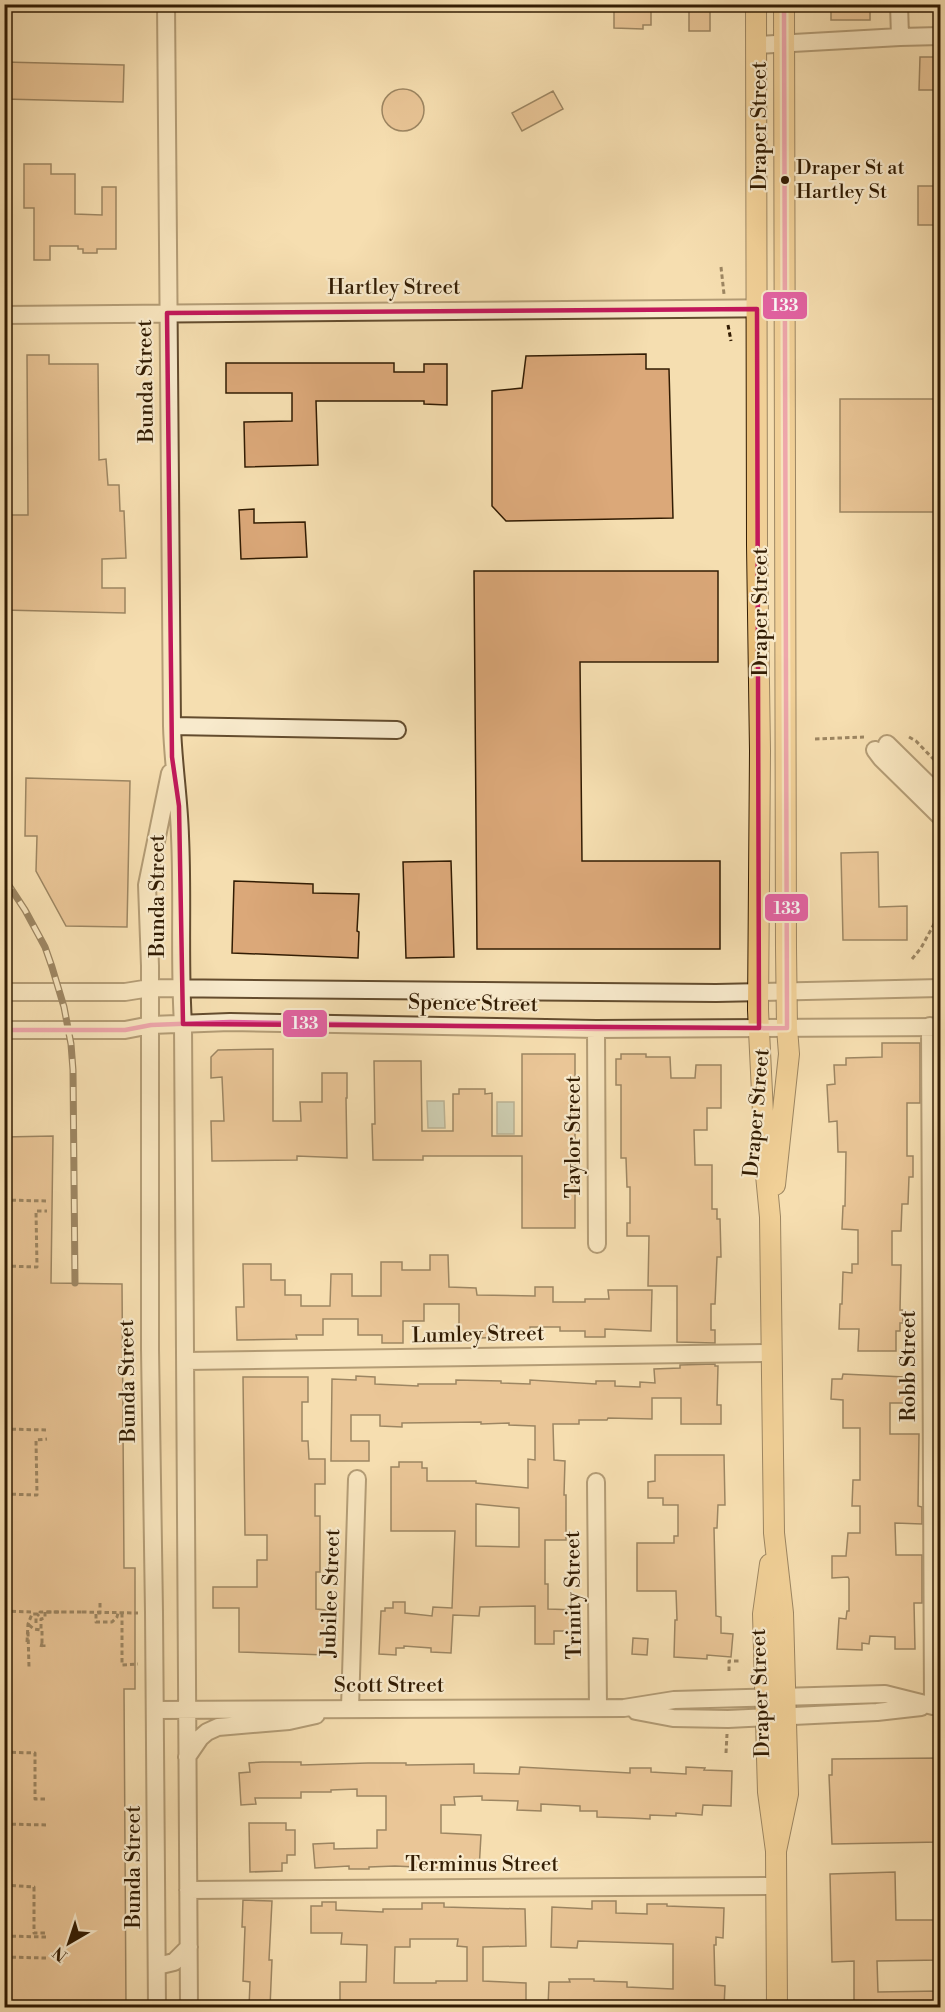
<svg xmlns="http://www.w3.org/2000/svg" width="945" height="2012" viewBox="0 0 945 2012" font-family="'Libre Bodoni',serif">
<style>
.water{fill:#9ebbb3;stroke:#737b6d;stroke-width:1.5}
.building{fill:#dba879;stroke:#321c03;stroke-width:1.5;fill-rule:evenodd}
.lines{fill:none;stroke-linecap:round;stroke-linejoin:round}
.minor-casing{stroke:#634c2e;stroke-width:20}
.major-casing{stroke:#321c03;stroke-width:22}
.path{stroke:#321c03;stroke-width:3;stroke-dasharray:4.5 3;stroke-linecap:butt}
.minor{stroke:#f8eacc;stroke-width:16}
.major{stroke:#eabf78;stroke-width:20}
.rail-casing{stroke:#321c03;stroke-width:7}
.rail{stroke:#f8eacc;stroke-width:4.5;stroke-dasharray:14;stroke-linecap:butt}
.path-bridge{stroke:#321c03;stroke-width:3;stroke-dasharray:4.5 3;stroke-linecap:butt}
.bus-1-casing{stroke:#f8eacc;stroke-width:9}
.bus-1{stroke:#e463a4;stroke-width:4.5}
.marked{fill:none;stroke:#c2185b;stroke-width:4.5;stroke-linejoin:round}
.bus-dot{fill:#321c03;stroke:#f8eacc;stroke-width:2}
.labels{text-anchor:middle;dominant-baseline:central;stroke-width:4.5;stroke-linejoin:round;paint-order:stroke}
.bus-label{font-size:20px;fill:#321c03;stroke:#f8eacc;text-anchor:start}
.street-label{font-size:21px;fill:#321c03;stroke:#f8eacc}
.line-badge{stroke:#f8eacc;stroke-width:2}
.badge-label{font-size:16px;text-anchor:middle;font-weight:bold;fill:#fff}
</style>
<rect width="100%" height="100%" fill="#f5deb0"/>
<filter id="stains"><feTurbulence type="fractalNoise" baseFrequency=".00333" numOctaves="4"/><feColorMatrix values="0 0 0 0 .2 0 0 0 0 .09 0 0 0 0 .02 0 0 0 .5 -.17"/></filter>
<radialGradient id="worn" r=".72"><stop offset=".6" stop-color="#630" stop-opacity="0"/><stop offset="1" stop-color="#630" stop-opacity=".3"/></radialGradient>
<path class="water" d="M427 1101H444L445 1128H428Z
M497 1102H514V1134H497Z"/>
<path class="building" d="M614 4H651V25H643V29L614 28Z
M689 4H710V31H689Z
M831 4H870V20H831Z
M920 57H940V90H919Z
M4 62 124 65 123 102 4 99Z
M382 110a21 21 0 1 1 42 0a21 21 0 1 1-42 0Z
M553 91 563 109 522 131 512 113Z
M24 164H51V174H75V214L102 215V187H116V249H97V253H83V249H78V246H50V260H34V208H24Z
M918 186H940V225H918Z
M646 354V369H669L673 518 506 521 492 506V391L522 388 526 356Z
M27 355H49V364H98L99 460 106 459 108 485H119L120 511H124L126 558 102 559V588H125V613L4 610V515H28Z
M226 363H394V372H424V364H447V405L424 404V401H316L318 465 245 467 244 422 292 421V393H226Z
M840 399H940V512H840Z
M254 509V523L305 522 307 557 241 559 239 510Z
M474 571H718V662H580L582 861H720V949H477Z
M26 778 130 781 127 927 66 926 36 871 37 836H25Z
M878 852 879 907 907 906V940H843L841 853Z
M451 861 454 957 406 958 403 862Z
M234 881 313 884V893L359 894 357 931 359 932 358 958 232 953Z
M882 1043H920V1103H907V1156H913V1177H909L908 1204H902L901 1231H892V1265H901L900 1310H903V1323H900V1331H896V1351H858L859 1329H839L840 1304H842L843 1272 852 1273V1264H858V1230L842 1229 843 1206H845L846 1152H838L837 1121 829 1122 827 1085 835 1084 834 1065H846V1058L882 1057Z
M273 1049V1121H301L300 1102H322V1073H347V1098H346L347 1158 297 1156V1160L212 1161 211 1121H224L222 1077 211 1078V1057L218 1050Z
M522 1054H575V1228H522V1156H423V1160H373L372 1124H375L374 1061H421L422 1131H453V1094H459V1089H485V1094L492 1093V1136H522Z
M621 1054H646V1057H670L671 1078H695L696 1065H721V1108H707V1130H694L695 1165H712V1209H717V1219H720L721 1257H717L715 1304H711V1330H715V1343L677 1342V1286H648L649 1236H627V1223H630V1187H627L626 1158H621V1085H616V1059H621Z
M53 1136 51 1283 122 1284 124 1568H135V1689H124L126 2007H4V1137Z
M430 1255H448L449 1287 476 1288 477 1295 535 1296V1287H553V1302H585V1299H609L608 1290H652L651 1331 605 1329V1337H585V1331H560V1327H530V1335L503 1334V1337L459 1339V1304H424V1321H403V1343H382V1335H358V1319H323V1335H296L297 1339 237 1340 236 1307H244L243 1264H271V1280H285V1295H301V1306H330L331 1274H352V1296H381V1262H402V1270H430Z
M715 1364V1366H718L717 1405H721V1424H681V1398H652V1419L608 1418 607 1420H579V1424H553L554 1460 565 1461 564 1495H566V1540H545V1584H548V1609L578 1610V1631H554V1644H535V1606L480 1607 479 1616 453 1615 451 1653 431 1652V1648L404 1646V1648H396V1655L379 1654 381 1611H385V1608H393V1602H405V1613L432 1616 433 1607 452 1608 455 1531H391V1467H399V1462H422V1468H427V1481H476V1483L528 1488V1459L535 1460V1426L509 1425V1423L481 1424V1422L402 1423V1427L380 1426V1415H351V1441H369V1461H331L332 1379 356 1380V1376L375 1377V1384L418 1386V1384H456V1380L501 1381V1383L530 1384V1380L596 1384V1381H615V1386L640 1387V1382L655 1383 654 1369 680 1368V1365ZM476 1504 519 1508V1547L476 1546Z
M843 1374 905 1377V1388H908L907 1403H890V1434H919L918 1506 922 1507V1524L895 1523 896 1555H922V1603H914L915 1649H895V1637L870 1636 869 1644 862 1643V1650L837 1649 839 1618 846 1619 847 1611H849V1579L848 1577 832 1578V1556H846L848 1533H860V1506H852L853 1480H860V1428H843V1400L831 1399 832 1379H842Z
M243 1377H308V1402H302V1441H308L309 1459H325V1484H315V1516H320V1572H316V1609L327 1610 326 1655 239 1652V1608H213V1587H257V1560H267V1535H245Z
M655 1455H724L725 1505H718L717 1528H714L716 1616 721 1617V1633L733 1634 731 1657 707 1655V1659L674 1657 675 1620H677L676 1591H637V1543H674V1536H678V1505H663V1498H648V1482L655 1481Z
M633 1638 648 1639 647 1655 632 1654Z
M940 1758V1842L832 1844 829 1775H832V1759Z
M262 1762H301V1765L368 1763H406V1765L474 1764V1773L519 1774 520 1767 630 1773V1768H651V1772L686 1774V1767L705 1768 704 1770 732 1771 731 1806 703 1805 702 1815 676 1813V1816L650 1815V1819L629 1818 597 1817V1811H580V1806L541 1804V1811L517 1810 518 1801 482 1800V1796L454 1797 455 1805H441V1833L481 1835 479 1870 395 1866 369 1867V1869H349V1866L315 1868 313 1844 334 1843V1849L377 1848V1830H386V1796H357V1789L331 1790V1792H301V1798H255L256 1804 241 1805 239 1773 250 1772 249 1763Z
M249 1823H286V1830H295V1855H287V1863H282V1871L250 1872Z
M895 1872 896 1920H940V1960L877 1961 878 1992 940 1991V2007H854V1961L832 1962 830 1874Z
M243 1900 272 1901 269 1960H272L270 2007H249L250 1982 243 1981 245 1927H242Z
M592 1901H616V1913L647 1914V1904H667V1906L724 1908 723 1938 716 1937V1945H714L715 1985 725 1986 724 2007H548L549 1982H570L569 1979H594V1981L627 1982V1987L673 1989V1944L578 1941 577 1948 551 1947 552 1907 592 1909Z
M322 1902H336V1910L383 1912V1909H422V1903H444V1907L525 1909 526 1946 483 1947V1981L526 1983V2007H340V1982H366L367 1945 341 1944 342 1933H311V1906H322ZM410 1939H458L457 1946 467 1947V1981H436V1983H394L395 1947H410Z"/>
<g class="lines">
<defs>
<path id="minor" d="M166 4 172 726C173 763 179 799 180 836 183 898 179 961 183 1024L189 2008
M900 37 940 36
M758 45 900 37 899 4
M4 315 785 308
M172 726 397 730
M887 744 940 796
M875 750 881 758 940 816
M4 992H125L150 988 716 993 940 988
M930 1026 933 1706
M596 1029 597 1244
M4 1030H125L151 1025 230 1022 596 1029 940 1027
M186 1361 771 1353
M596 1482 598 1708
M350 1708 357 1479
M155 1710 624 1708 674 1700 885 1694 933 1706
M636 1711 673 1718 728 1719 877 1712 921 1707
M187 1757 200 1738 207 1732 218 1727 289 1721 316 1715
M188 1890 776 1886
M157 1966 174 1962 189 1947
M157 2008 154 1612 150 1349V966L147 885 170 773"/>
<path id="major" d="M756 4 757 545 760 751 758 1010 766 1175 770 1217 774 1533 783 1613 788 1794 776 1851
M775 1185 789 1054 787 1028 786 948 784 4
M770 1564 763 1614 768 1792 776 1851 777 2008"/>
</defs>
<use href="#minor" class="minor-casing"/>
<use href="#major" class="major-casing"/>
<path class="path" d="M721 267 724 294
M728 325 731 341
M909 737 916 741 940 766
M815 739 864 737
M912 959 921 948 940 913
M4 1200 47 1201
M4 1266 37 1267 36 1211H47
M4 1429 47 1430
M4 1494 37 1495 36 1440 47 1439
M100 1603V1613H96V1622H112L117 1617 118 1613
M4 1611 32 1612V1614
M82 1612 138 1613
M122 1613V1665L138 1664
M36 1623V1617L39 1614
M29 1625 34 1629 41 1630V1619L45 1618V1612
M28 1632 29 1667
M27 1642 28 1624 32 1614H40V1612H62
M42 1643V1629
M41 1647 42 1643H44V1647
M729 1671V1661H739
M4 1752 35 1753V1799H47
M726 1753 727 1734
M4 1824 47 1825
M4 1885 34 1887V1933H46
M4 1936 46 1937
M4 1957 46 1958"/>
<use href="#minor" class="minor"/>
<use href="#major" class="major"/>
<defs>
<path id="rail" d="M4 878 25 910 45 947 52 967 64 1007 71 1044 73 1070 75 1283"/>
</defs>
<use href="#rail" class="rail-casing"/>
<use href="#rail" class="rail"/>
<path class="path-bridge" d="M47 1612H82"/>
<defs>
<path id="bus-1" d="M4 1030H125L151 1025 230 1022 596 1029 787 1028 784 4"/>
</defs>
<use href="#bus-1" class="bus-1-casing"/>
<use href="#bus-1" class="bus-1"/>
</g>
<path d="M0 0H945V2012H0ZM757 309 759 1028 183 1024 179 806 172 757 167 313Z" fill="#f5deb0" fill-opacity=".55" fill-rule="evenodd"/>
<path class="marked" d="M757 309 759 1028 183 1024 179 806 172 757 167 313Z"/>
<circle class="bus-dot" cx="785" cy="180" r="5"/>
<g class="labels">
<g class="bus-label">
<text x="796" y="168">Draper St at<tspan x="796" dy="24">Hartley St</tspan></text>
</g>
<g class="street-label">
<text transform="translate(760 126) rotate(-90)">Draper Street</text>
<text x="394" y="288">Hartley Street</text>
<text transform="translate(146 381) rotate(-91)">Bunda Street</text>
<text transform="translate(761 612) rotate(-90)">Draper Street</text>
<text transform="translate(158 896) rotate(-90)">Bunda Street</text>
<text transform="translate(473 1004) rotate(1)">Spence Street</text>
<text transform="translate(757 1113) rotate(-85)">Draper Street</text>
<text transform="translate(574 1137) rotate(-90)">Taylor Street</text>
<text transform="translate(478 1335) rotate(-1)">Lumley Street</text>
<text transform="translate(909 1366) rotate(-90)">Robb Street</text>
<text transform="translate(128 1381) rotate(-91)">Bunda Street</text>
<text transform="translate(331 1593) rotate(-88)">Jubilee Street</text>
<text transform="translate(574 1595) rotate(-91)">Trinity Street</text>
<text x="389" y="1686">Scott Street</text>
<text transform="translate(761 1693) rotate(-92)">Draper Street</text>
<text x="482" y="1865">Terminus Street</text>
<text transform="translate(134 1867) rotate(-90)">Bunda Street</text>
</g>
</g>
<g class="line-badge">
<rect x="762" y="291" width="46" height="29" rx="6" fill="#e463a4"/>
<rect x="764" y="893" width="45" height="29" rx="6" fill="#e463a4"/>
<rect x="282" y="1009" width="46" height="29" rx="6" fill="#e463a4"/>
</g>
<g class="badge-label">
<text x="785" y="311">133</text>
<text x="787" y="914">133</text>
<text x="305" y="1029">133</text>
</g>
<rect width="945" height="2012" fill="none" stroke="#f5deb0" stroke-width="24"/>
<rect x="6" y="6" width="933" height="2000" fill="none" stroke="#321c03" stroke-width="3"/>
<rect x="12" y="12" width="921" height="1988" fill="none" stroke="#321c03" stroke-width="1.5"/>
<g transform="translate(69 1943) rotate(219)" stroke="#f8eacc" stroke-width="4.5" paint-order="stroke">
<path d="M0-4.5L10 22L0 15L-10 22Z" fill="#321c03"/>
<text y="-9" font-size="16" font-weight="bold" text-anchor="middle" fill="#321c03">N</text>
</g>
<rect width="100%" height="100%" filter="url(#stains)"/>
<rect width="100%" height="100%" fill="url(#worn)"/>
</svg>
